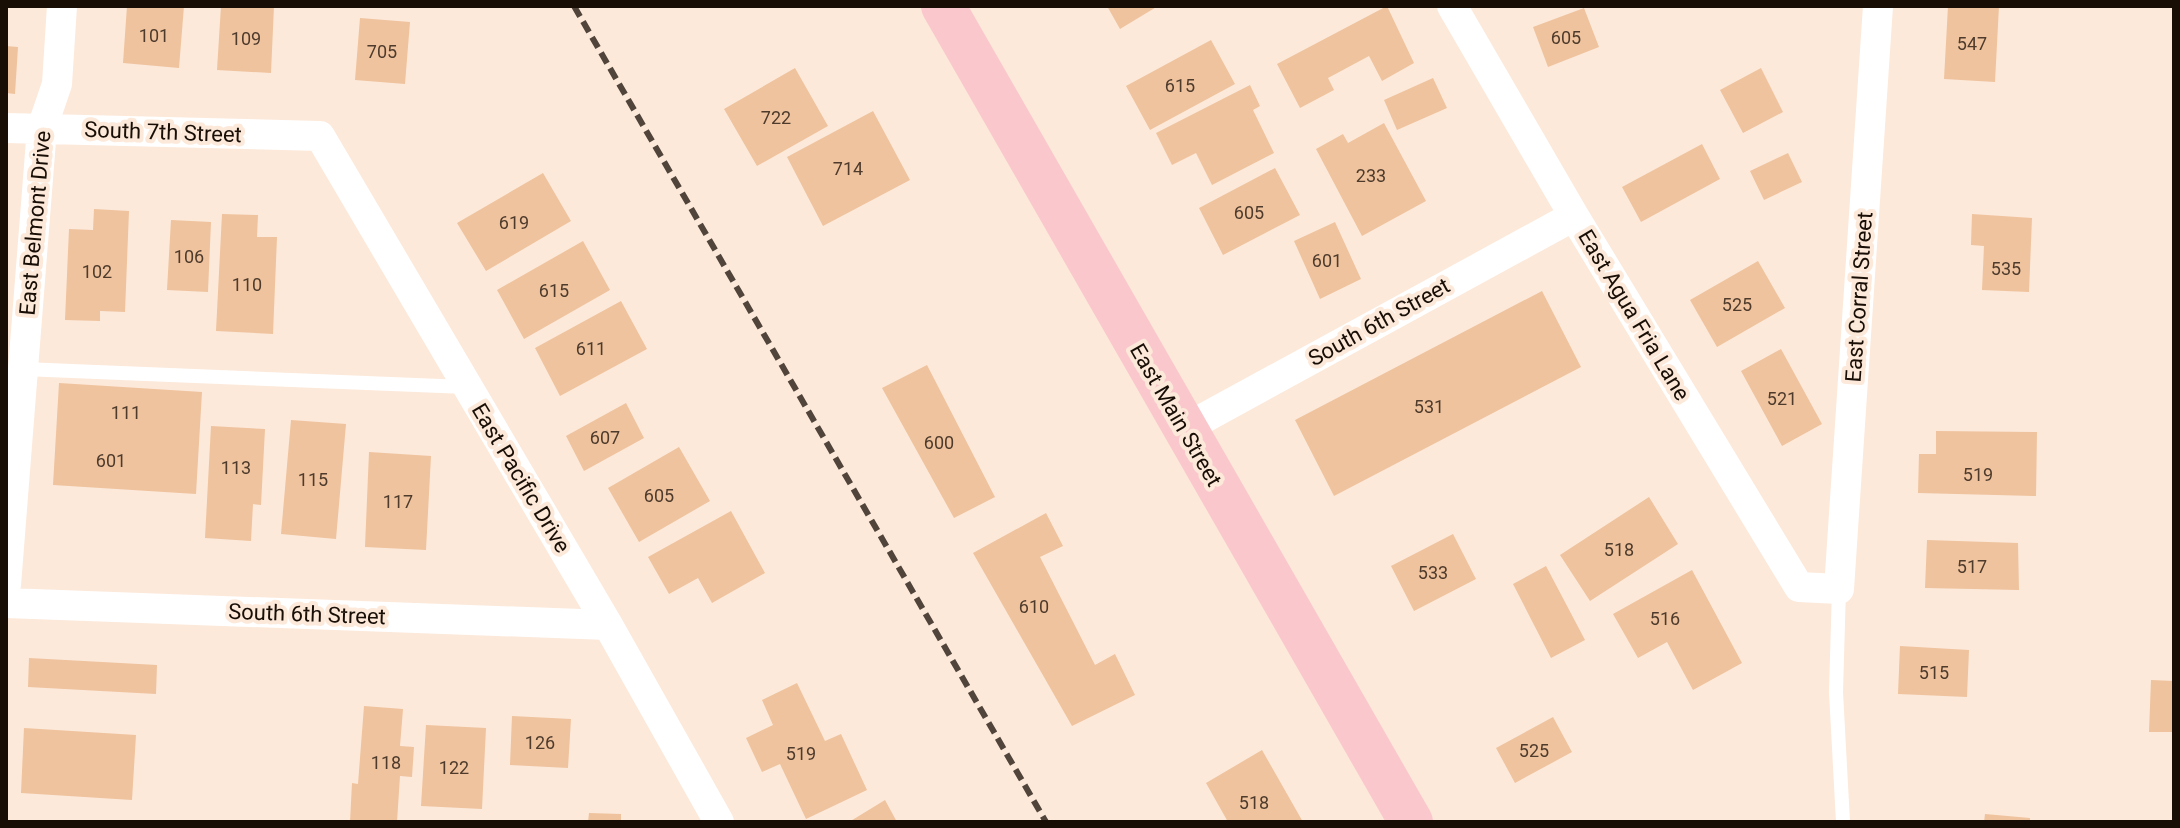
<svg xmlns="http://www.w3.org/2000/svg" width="2180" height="828" viewBox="0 0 2180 828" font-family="Roboto,sans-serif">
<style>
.building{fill:#efc39e}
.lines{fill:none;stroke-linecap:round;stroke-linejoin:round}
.lane{stroke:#fff;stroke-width:14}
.street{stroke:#fff;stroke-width:30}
.primary{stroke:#fac8cc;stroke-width:44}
.rail{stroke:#51453b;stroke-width:6;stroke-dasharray:12 6;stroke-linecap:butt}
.labels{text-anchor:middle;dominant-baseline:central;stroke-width:8;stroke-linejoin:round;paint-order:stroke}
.number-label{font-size:18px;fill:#4e3b2c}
.street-label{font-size:22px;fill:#180e06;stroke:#fce9da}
</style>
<rect width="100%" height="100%" fill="#fce9da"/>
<path class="building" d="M127 6H184L179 68 123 63Z
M221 6H274L271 73 217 70Z
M1107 6H1158L1120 29Z
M1387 6 1414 63 1382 81 1369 56 1328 78 1334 90 1300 108 1277 64Z
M1948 6H1999L1995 82 1944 79Z
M1584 8 1599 47 1548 67 1533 27Z
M360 18 410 22 405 84 355 80Z
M1211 40 1235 84 1150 130 1126 86Z
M6 46 18 47 15 94 6 93Z
M795 68 828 126 757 166 724 109Z
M1761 68 1783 112 1743 133 1720 90Z
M1433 78 1447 108 1397 130 1384 100Z
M1250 85 1260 106 1253 110 1274 153 1212 185 1196 153 1172 165 1156 133Z
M873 111 910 180 823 226 787 157Z
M1384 123 1426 201 1362 236 1316 149 1343 134 1348 143Z
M1702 144 1720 179 1641 222 1622 187Z
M1788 153 1802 182 1764 200 1750 171Z
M1275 168 1300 215 1223 255 1199 208Z
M543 173 571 221 486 271 457 223Z
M94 209 129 211 125 312 100 311V321L65 320 69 229 93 230Z
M222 214 258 215 257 237H277L273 334 216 331Z
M1972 214 2032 218 2029 292 1982 290 1984 246 1971 245Z
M171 220 211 222 208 292 167 290Z
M1335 222 1361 279 1320 299 1294 241Z
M583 241 610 290 524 339 497 290Z
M1758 261 1785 308 1717 347 1690 300Z
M1542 291 1581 367 1334 496 1295 420Z
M621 301 647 349 560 396 535 348Z
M1781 349 1822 424 1782 446 1741 371Z
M927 365 995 497 954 518 882 388Z
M59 383 202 392 196 494 53 485Z
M626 403 644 438 584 471 566 436Z
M291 420 346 424 336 539 281 534Z
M211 426 265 429 261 505 253 504 251 541 205 538Z
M1936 431 2037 432 2036 496 1918 493 1919 454H1936Z
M679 447 710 501 639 542 608 488Z
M369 452 431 456 426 550 365 547Z
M1649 497 1678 544 1590 601 1560 555Z
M731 511 765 573 712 603 698 578 669 594 648 557Z
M1046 513 1063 546 1040 557 1095 665 1115 654 1135 695 1072 726 973 553Z
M1453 534 1476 579 1414 611 1391 566Z
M1927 540 2018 543 2019 590 1925 588Z
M1546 566 1585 640 1551 658 1513 584Z
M1692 570 1742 663 1693 690 1667 642 1638 658 1613 614Z
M1900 646 1969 650 1967 697 1898 694Z
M29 658 157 665 156 694 28 687Z
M2151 680 2174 681V732H2149Z
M797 683 825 741 841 734 867 790 806 819 780 764 762 772 746 738 773 725 762 700Z
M364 706 403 709 400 746 414 747 412 777 400 776 397 822H350L352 783 358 784Z
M512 716 571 719 568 768 510 765Z
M1553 717 1572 752 1515 783 1496 748Z
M426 725 486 728 482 809 421 806Z
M24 728 136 735 132 800 21 793Z
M1262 750 1303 822H1228L1206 783Z
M885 800 897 822H849Z
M589 813 621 814V822H588Z
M1985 814 2030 818V822H1984Z"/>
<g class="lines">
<path class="lane" d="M23 369 466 387
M1839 589 1836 692 1843 822"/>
<path class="street" d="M1452 6 1574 216 1799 587 1839 589 1878 6
M6 128 320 136 608 625 719 822
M1184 429 1574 216
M6 585 42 128 57 84 62 6
M6 603 608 625"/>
<path class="primary" d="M943 6 1411 822"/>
<path class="rail" d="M574 6 1046 822"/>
</g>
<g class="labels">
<g class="number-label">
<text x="154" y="35">101</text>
<text x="1566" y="37">605</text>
<text x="246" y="38">109</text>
<text x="1972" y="43">547</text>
<text x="382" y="51">705</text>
<text x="1180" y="85">615</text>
<text x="776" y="117">722</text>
<text x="848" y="168">714</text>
<text x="1371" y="175">233</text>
<text x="1249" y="212">605</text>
<text x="514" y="222">619</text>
<text x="189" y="256">106</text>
<text x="1327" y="260">601</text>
<text x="2006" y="268">535</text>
<text x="97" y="271">102</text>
<text x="247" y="284">110</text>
<text x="554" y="290">615</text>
<text x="1737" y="304">525</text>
<text x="591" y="348">611</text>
<text x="1782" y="398">521</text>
<text x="1429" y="406">531</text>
<text x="126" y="412">111</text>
<text x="605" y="437">607</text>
<text x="939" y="442">600</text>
<text x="111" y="460">601</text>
<text x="236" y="467">113</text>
<text x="1978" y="474">519</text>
<text x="313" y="479">115</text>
<text x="659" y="495">605</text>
<text x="398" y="501">117</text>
<text x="1619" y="549">518</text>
<text x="1972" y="566">517</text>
<text x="1433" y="572">533</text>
<text x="1034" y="606">610</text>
<text x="1665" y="618">516</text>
<text x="1934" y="672">515</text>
<text x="540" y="742">126</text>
<text x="1534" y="750">525</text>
<text x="801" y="753">519</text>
<text x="386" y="762">118</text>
<text x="454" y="767">122</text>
<text x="1254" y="802">518</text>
</g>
<g class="street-label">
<text transform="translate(163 132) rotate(2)">South 7th Street</text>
<text transform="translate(35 223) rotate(-85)">East Belmont Drive</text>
<text transform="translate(1859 297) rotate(-86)">East Corral Street</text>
<text transform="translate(1634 315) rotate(59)">East Agua Fria Lane</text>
<text transform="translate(1379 322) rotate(-29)">South 6th Street</text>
<text transform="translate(1176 415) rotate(60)">East Main Street</text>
<text transform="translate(521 478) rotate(59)">East Pacific Drive</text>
<text transform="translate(307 614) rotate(2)">South 6th Street</text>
</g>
</g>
<rect width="2180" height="828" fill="none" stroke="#180e06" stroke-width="16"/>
</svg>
